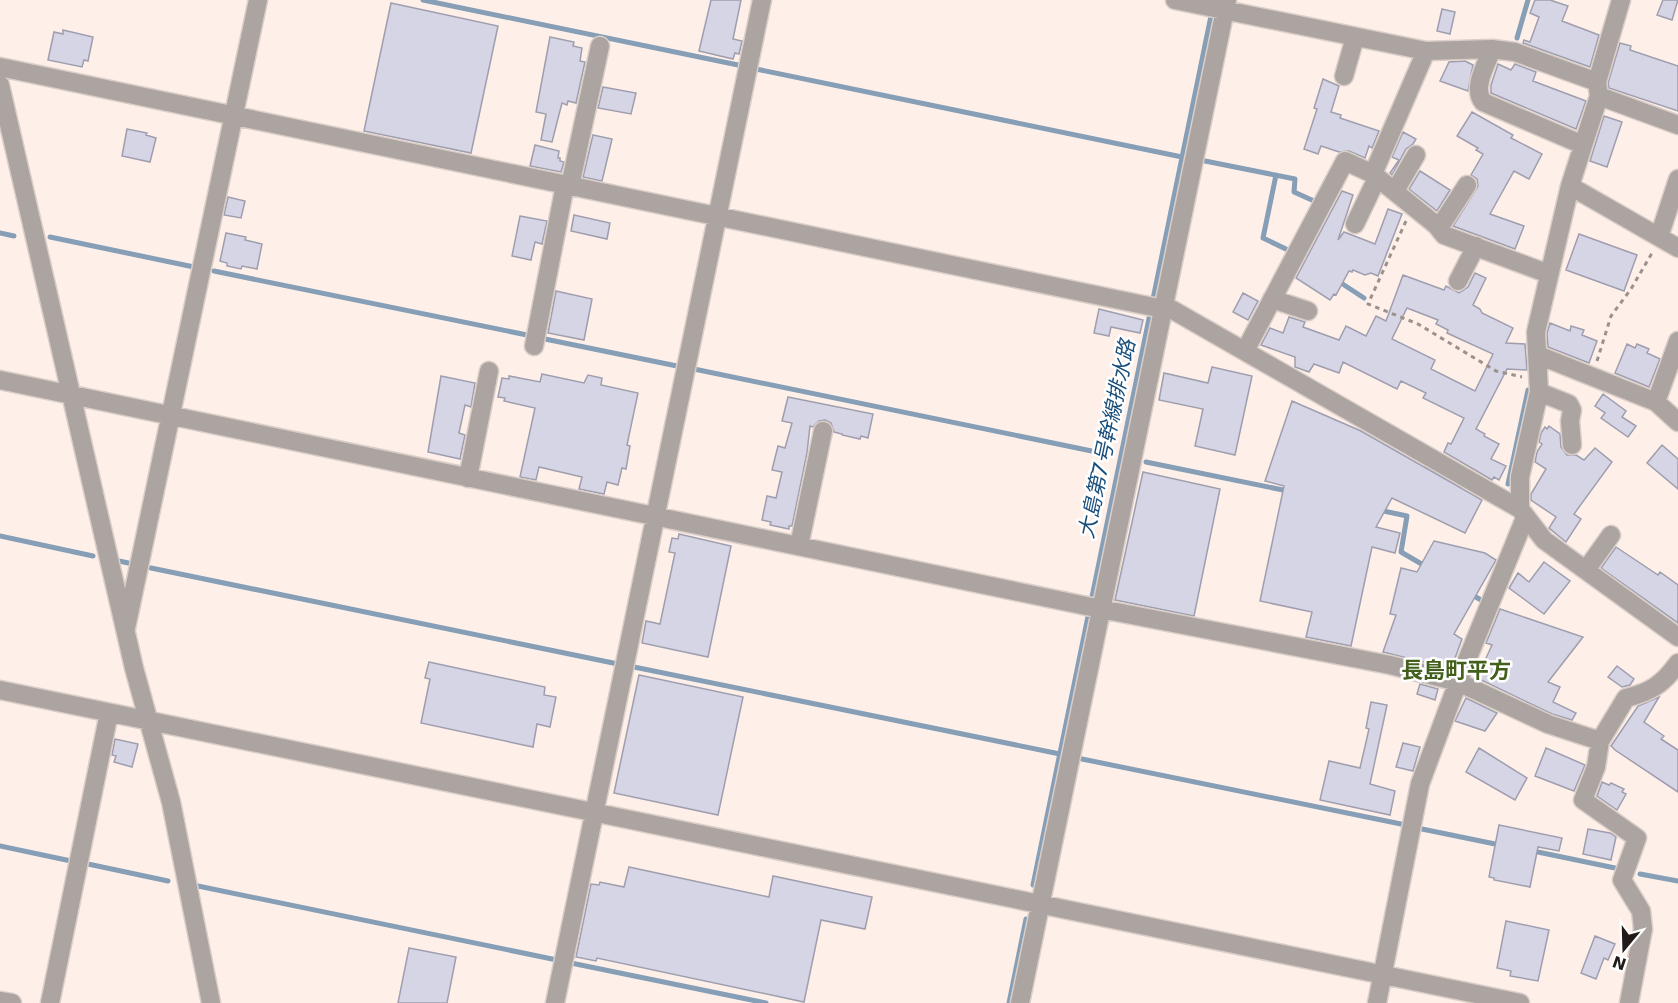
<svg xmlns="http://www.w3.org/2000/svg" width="1678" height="1003" viewBox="0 0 1678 1003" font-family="'DejaVu Sans','Noto Sans JP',sans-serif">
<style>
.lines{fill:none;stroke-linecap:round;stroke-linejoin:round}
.stream{stroke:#869eb6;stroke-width:5}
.building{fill:#d5d5e6;stroke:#9e9eae;stroke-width:1.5;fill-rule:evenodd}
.minor-casing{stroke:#dbcec8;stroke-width:21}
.path{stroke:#9c918c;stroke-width:3;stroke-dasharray:4.5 4.5;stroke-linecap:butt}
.minor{stroke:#aba4a0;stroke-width:18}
.labels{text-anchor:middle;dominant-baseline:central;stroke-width:5;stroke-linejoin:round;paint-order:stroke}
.water-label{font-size:21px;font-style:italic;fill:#194e7b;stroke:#fff}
.quarter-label{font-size:22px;font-weight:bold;fill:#425f1c;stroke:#fff}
</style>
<rect width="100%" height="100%" fill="#fef0e9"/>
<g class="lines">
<path class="stream" d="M423 0 738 65
M1517 38 1528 0
M756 69 1182 157
M1205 161 1295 179 1294 192 1314 201
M1276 175 1263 238 1290 251
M0 233 14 236
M50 237 194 267
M214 271 527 335
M1338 281 1364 298
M545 339 677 366
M694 369 1111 455
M1146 462 1288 491
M1425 471 1426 468 1462 485
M1508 484 1528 390
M1379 510 1407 516 1401 552 1425 566
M0 536 93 556
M119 561 133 564
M151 568 618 664
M1469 593 1481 600
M634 667 1060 754
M1082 759 1401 824
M1422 829 1500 845
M0 846 71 861
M1533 851 1615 868
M88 864 168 881
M1640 874 1678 881
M1033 885 1212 11
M198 886 557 960
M571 963 766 1003
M1009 1003 1026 919"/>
</g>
<path class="building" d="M711 0H741L733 39 742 41 739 54 735 53 733 59 699 51Z
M1535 0H1550L1568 6 1562 21 1599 35 1590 67 1523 43 1524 40 1530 42 1539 17 1530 13Z
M1663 0H1678L1672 20 1657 15Z
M391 3 498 26 471 153 364 131Z
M1442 9 1455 12 1450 34 1437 31Z
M63 30 93 37 88 61 84 60 82 67 48 60 54 32 63 34Z
M550 37 574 42 573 46 582 48 580 61 585 62 576 103 568 101 567 105 562 103 552 142 541 140 546 114 536 112Z
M1620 43 1631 46 1630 50 1678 66V111L1609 88 1608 83Z
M1465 61 1473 65 1468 91 1440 81 1449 62Z
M1498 64 1511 70 1515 64 1536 72 1533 81 1586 101 1576 129 1491 93V85Z
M1323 79 1339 86 1331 112 1341 115 1340 118 1379 131 1372 148 1369 146 1365 158 1349 151 1339 152 1321 146 1318 154 1304 149 1317 109 1314 108Z
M603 87 636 93 631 114 598 108Z
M1472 112 1513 135 1511 138 1542 154 1529 179 1514 171 1490 214 1524 226 1515 249 1453 226 1478 186 1477 179 1471 175 1483 154 1476 150 1478 148 1457 136Z
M1604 116 1622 122 1607 167 1590 161Z
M127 129 147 133 146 135 156 138 150 162 122 156Z
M1403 132 1416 139 1413 144 1406 149 1392 175 1390 173 1399 160 1392 157Z
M593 135 612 139 602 181 583 177Z
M535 145 559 151 558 158H560V161L564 162 561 172 530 166Z
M1420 171 1450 190 1437 211 1409 189Z
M1342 191 1353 195 1338 240 1344 232 1375 244 1388 209 1402 214 1378 276 1371 273 1365 275 1353 270 1352 272 1349 271 1336 295 1334 294 1330 300 1296 278Z
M228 197 245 201 241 218 224 215Z
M574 215 610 223 607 239 571 231Z
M520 216 547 221 542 244 535 242 531 260 512 256Z
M226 233 246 237 245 240 262 244 257 269 242 266 241 269 227 266V263L220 261Z
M1579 234 1637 255 1624 291 1566 270Z
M1475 273 1486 278 1473 305 1480 309 1482 313 1513 328 1506 343 1525 344 1527 370 1507 369 1476 429 1485 434 1484 436 1499 444 1491 459 1506 466 1499 480 1494 477 1492 480 1444 452 1448 443 1451 444 1464 418 1423 398 1426 393 1401 381 1397 389 1343 362 1339 373 1314 364 1309 372 1295 367V357L1261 345 1270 328 1283 333 1289 317 1305 322 1303 327 1339 340 1346 326 1366 336 1376 316 1386 321 1403 275 1444 290 1446 286 1459 293 1468 287ZM1407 308 1438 320 1436 324 1448 330 1447 333 1493 354 1475 391 1431 369 1435 360 1392 339Z
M556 291 592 299 584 340 548 333Z
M1243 293 1258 301 1248 320 1233 312Z
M1099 309 1143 320 1140 333 1111 327 1109 336 1094 333Z
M1550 323 1570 331 1571 326 1584 330 1582 335 1597 341 1589 363 1548 347 1547 333Z
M1627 344 1635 348 1637 344 1649 349 1647 353 1660 359 1649 387 1615 373Z
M1212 367 1252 376 1235 455 1195 446 1203 409 1159 400 1164 373 1208 383Z
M542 374 584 383 588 375 602 378 601 385 638 393 627 445 630 446 626 469 622 468 618 485 607 482 604 494 579 489 582 477 539 467 536 480 520 477 535 408 504 401 505 398 498 397 502 378 509 379V376L540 382Z
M441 376 475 383 471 407 465 405 459 433 465 435 460 459 428 452Z
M1603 394 1626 411 1622 417 1636 426 1628 437 1601 418 1605 413 1595 406Z
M788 397 873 414 868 438 861 436 860 439 842 435V434L834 432 831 423 825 420 819 421 813 427 810 426 807 453 792 526H789V529L770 525 771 522 762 520 767 496 776 498 782 472 772 470 778 446 785 448 792 423 782 421Z
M1292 401 1361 431 1482 500 1465 533 1392 498 1376 527 1400 533 1395 553 1372 547 1351 646 1306 637 1312 612 1260 601 1284 486 1265 481Z
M1549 426 1560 434 1561 447 1567 455H1576L1584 460 1595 448 1612 462 1574 514 1581 519 1566 542 1549 528 1556 517 1531 500V494L1546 469 1535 462 1537 452 1542 444 1539 442 1541 433 1545 427 1547 429Z
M1662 445 1678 459V489L1647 463Z
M1143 472 1220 489 1194 616 1115 600Z
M679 534 731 546 708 657 642 643 646 621 660 624 675 553 669 552 672 538 678 539Z
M1434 541 1485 553 1496 560 1454 634 1462 639 1451 669 1383 652 1396 615 1390 614 1401 568 1417 572Z
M1616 547 1658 575 1660 572 1678 585V623L1601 568Z
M1544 562 1570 581 1544 614 1509 588 1518 573 1529 582Z
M1500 609 1583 637 1548 682 1560 687 1553 702 1576 713 1572 720 1552 714 1477 678 1492 645 1486 643Z
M429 662 545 687 544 695 556 697 550 727 537 724 533 747 421 723 430 679 425 678Z
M1617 666 1634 679 1630 685 1622 687 1608 677Z
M639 675 743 697 718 815 614 793Z
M1420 684 1438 689 1435 700 1417 694Z
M1659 697 1644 722 1664 736 1661 739 1678 750V792L1615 750 1611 746 1638 706Z
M1466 698 1497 713 1485 731 1455 721Z
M1371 702 1387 705 1370 784 1395 791 1390 815 1320 800 1329 761 1360 768 1369 729 1366 728Z
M115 739 138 744 132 767 114 762 116 756 112 755Z
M1403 743 1420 747 1413 771 1396 767Z
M1479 748 1527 778 1515 800 1466 772Z
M1546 748 1585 765 1574 791 1535 776Z
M1602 782 1609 785 1611 783 1624 789 1622 792 1626 794 1617 810 1597 796Z
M1499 825 1562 838 1559 851 1538 847 1530 887 1494 880V878L1489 877Z
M1588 829 1610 833 1616 837 1611 860 1583 854Z
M629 867 769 897 773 876 872 897 865 929 821 920 804 1002 597 958 596 961 576 957 591 884 599 885 600 882 624 887Z
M1506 921 1549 930 1538 981 1510 976 1511 971 1497 968Z
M1595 936 1615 944 1608 960 1604 958 1596 979 1581 973Z
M409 948 456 957 447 1003H398Z"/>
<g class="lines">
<defs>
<path id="minor" d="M1175 0 1426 51 1492 49 1515 52 1597 82
M1492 49C1486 65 1472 88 1483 102L1583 145
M1426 51 1373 174 1436 225 1444 235 1549 274
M0 67 1163 309
M1344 76 1355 37
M0 85 134 668 171 802 211 1003
M1599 96 1678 125
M570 186 600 46
M1570 186 1678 248
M1395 191 1416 155
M1355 224 1377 178
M1439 228 1467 185
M1659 237 1678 179
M1458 281 1476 246
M1272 299 1308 311
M1164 305 1520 509 1544 540 1678 637
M534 346 565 185
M1245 351 1345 161 1373 174
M1538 355 1656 402 1678 422
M0 380 1101 609 1390 665 1458 682 1548 724 1600 741
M1539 392 1569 404 1572 410 1570 421 1572 445
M1656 402 1678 341
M468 478 489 371
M1520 509V477L1539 392 1536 332 1570 186 1599 96 1597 82 1621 0
M799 546 823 431
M1586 570 1611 535
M126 628 258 0
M0 690 1520 1003
M0 1001 12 1003
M50 1003 109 713
M555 1003 762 0
M1020 1003 1227 0
M1377 1003 1420 784 1458 682 1525 518
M1629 1003 1643 929 1641 911 1622 880 1637 838 1583 800 1596 767 1600 741 1626 698C1651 692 1663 684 1678 663"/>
</defs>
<use href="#minor" class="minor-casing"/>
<path class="path" d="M1406 221 1368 304 1418 324 1496 371 1522 377
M1597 361 1611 316 1631 289 1652 253"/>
<use href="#minor" class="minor"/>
</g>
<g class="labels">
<g class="water-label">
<text transform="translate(1107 439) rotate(-78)">大島第7号幹線排水路</text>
</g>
<g class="quarter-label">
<text x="1456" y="670">長島町平方</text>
</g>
</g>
<g transform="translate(1624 949) rotate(199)" stroke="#ffffff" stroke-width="4.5" paint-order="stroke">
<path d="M0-4.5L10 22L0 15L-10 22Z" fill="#211a18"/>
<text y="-9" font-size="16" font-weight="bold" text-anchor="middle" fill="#211a18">N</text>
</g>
</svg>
